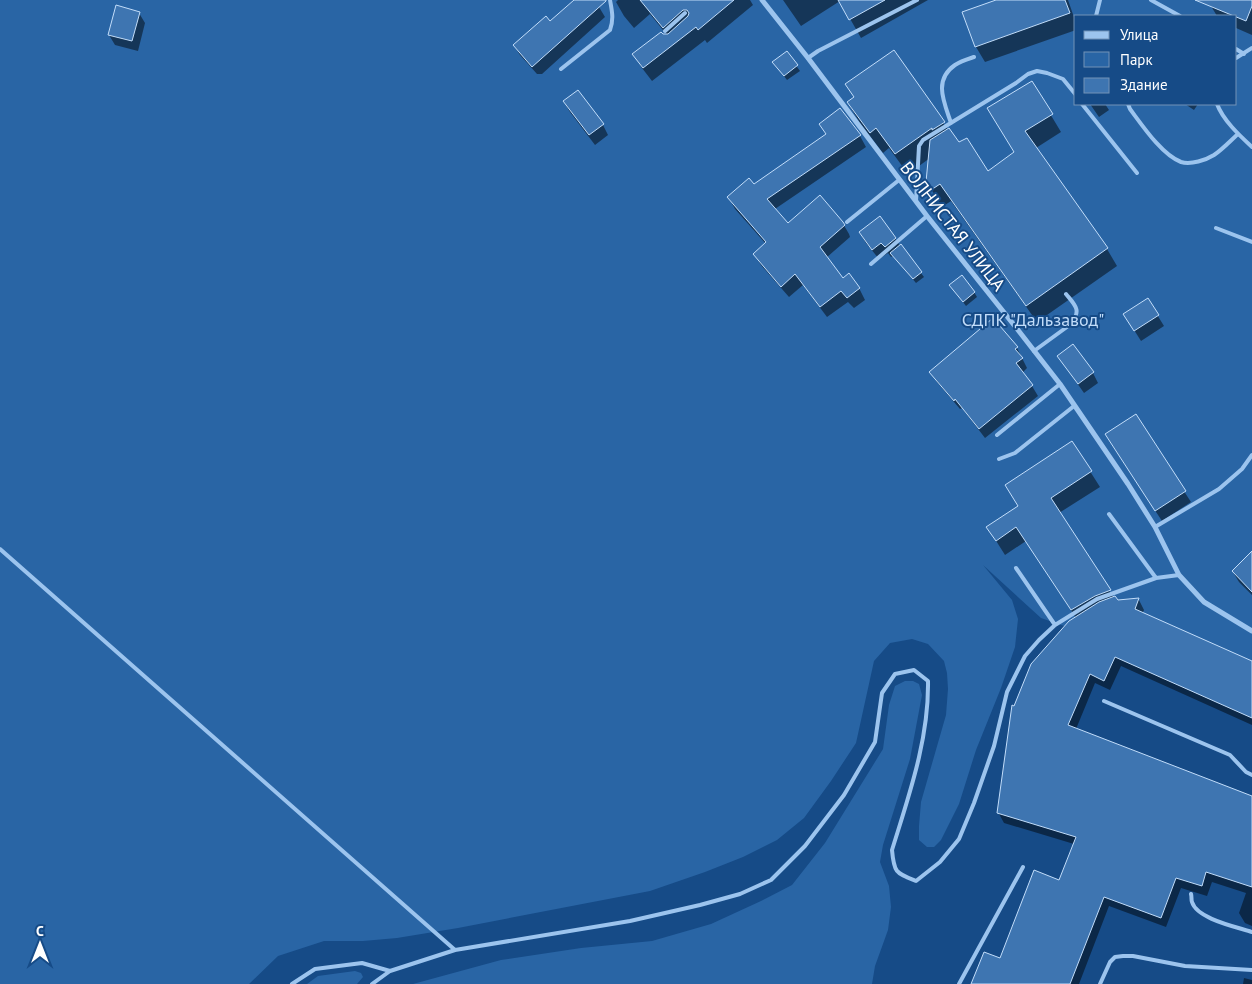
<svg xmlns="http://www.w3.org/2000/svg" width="1252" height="984" viewBox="0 0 1252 984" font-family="'PT Sans',sans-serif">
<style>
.green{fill:#2965a5;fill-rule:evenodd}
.shadow{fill:#0007}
.building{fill:#3e75b1;stroke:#c2ddfa}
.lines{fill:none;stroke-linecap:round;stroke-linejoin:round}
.lane{stroke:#9cc4ee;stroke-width:4}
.street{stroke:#9cc4ee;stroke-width:5}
.labels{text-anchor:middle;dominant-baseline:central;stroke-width:4;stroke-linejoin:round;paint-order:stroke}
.street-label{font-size:18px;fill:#fff;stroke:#164b87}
.park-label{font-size:18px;fill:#c2ddfa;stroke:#164b87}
</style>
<rect width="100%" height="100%" fill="#164b87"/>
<path class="green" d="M0 0H1252V691L1041 618 983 565 1012 600 1018 619 1015 647 1001 688 976 750 959 804 941 840 934 847H927L919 840V826L921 802 946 715 948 689 947 673 944 661 928 644 912 639 890 643 874 661 856 743 831 781 804 818 777 840 743 857 705 872 650 891 458 928 397 938 363 941H324L278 956 249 984H0ZM1076 16H1236V104H1076Z
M905 681H913L919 684 922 695 910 759 883 845 880 862 889 886 891 907 888 930 875 966 872 984H413L501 960 581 948 652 941 711 924 761 901 792 885 825 843 883 749 889 705 895 686Z
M355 971 361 973 363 977 357 984H307L318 976Z"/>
<path class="shadow" d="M573 0H593L599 7 605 17 542 74H537L520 55 514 45 550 22 574 1Z
M618 0H750L753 5 707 43 705 40 652 81 642 68 634 54 667 35 650 14 634 28 624 16 616 2Z
M783 0H928L861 38 840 1 801 26Z
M999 0H1068L1076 23V30L985 62 976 47 964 13Z
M1214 0H1252V35L1236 28V16H1217L1211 6Z
M139 13 145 23 138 51 115 45 109 35Z
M894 51 948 130 959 144 987 173 1015 153 1031 82 1061 132 1036 148 1107 249 1117 266 1037 322 951 201 942 207 927 182 930 158 908 174 889 148 883 153 860 123 848 103 855 98Z
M787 53 800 71 787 80 777 67Z
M564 102 603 125 608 135 595 145 570 112Z
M1090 104H1105L1109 110 1099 117Z
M1185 104H1198L1194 110Z
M820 125 860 136 866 147 775 209 788 224 842 222 849 234 850 237 826 258 843 280 859 288 865 300 854 308 848 302 827 317 803 285 789 297 761 265 754 254 766 244 735 209 729 198 754 185 827 135Z
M860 233 895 238 900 246 924 277 916 283 893 256 891 257 888 253 879 259 866 243Z
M954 290 974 292 977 297 966 306Z
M1148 300 1164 326 1141 341 1131 325Z
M1017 348 1027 368 1022 373 1032 386 1038 396 985 438 962 408 960 409 937 382 931 372Z
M1065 366 1093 373 1098 383 1084 393Z
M1135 416 1191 502 1162 521 1112 445Z
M1072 443 1100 487 1059 513 1114 598 1117 602 1139 600 1144 610 1142 614 1252 663V725L1121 666 1110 690 1095 683 1076 729 1252 797V926L1245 923 1239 913 1246 893 1212 882 1207 896 1181 888 1166 927 1109 906 1079 984H973L1001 960 1060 881 1074 844 1004 823 998 812 1015 707 1076 618 1026 541 1005 555 988 528 1019 507Z
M1252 559V595L1239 582 1233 572Z
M1244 978 1252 980V984H1243Z"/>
<path class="building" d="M574 0H606V1L532 67 513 45 546 16 550 21Z
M640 0H734L698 30 696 27 643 68 632 54 661 32 663 34H668L688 16 689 13 687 10H683L663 28Z
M838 0H885L849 20Z
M996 0H1065L1070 13 975 47 962 12Z
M1195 0H1252V6L1246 21Z
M116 5 140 12 132 41 108 35Z
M894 50 945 122 932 130V128L895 154 876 128 870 133 847 102 854 97 845 84Z
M787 51 798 65 784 76 772 62Z
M1032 81 1053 114 1025 131 1108 248 1026 306 940 184 931 190 926 182 930 140 949 128 959 142 967 138 988 171 1014 152 987 108Z
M578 90 604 124 589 135 563 101Z
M840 108 861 135 767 199 788 223 820 195 843 222 845 225 820 247 843 278 849 273 860 288 847 298 841 291 820 307 795 274 781 287 753 254 766 242 727 197 749 178 754 184 826 134 819 124Z
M880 216 896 238 885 247 881 243 872 250 859 232Z
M901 244 922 272 913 279 890 253Z
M962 275 975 292 963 302 949 285Z
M1148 298 1159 315 1134 331 1123 314Z
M993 318 1018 347 1015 349 1023 358 1016 363 1033 385 979 429 955 399 954 401 929 372Z
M1073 344 1094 372 1078 384 1057 356Z
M1136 414 1186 491 1155 511 1105 434Z
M1072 441 1092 471 1051 498 1111 590 1095 596 1071 610 1016 527 996 541 986 527 1018 506 1005 485Z
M1252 551V592L1232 571Z
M1115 596 1118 600 1139 598 1135 609 1252 661V718L1115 657 1104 681 1090 674 1068 725 1252 796V887L1206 872 1202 886 1176 878 1161 918 1104 897 1070 984H971L984 952 1000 958 1034 870 1059 880 1076 837 997 813 1012 705 1014 706 1031 664 1069 621 1099 602Z"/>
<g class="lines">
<path class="lane" d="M1151 0 1180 16
M1096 16 1100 0
M665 31 685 13
M1236 49 1244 54
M808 58 818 51 917 0
M1236 58 1252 48
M561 69 610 30C614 19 612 11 610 0
M1082 104 1137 173
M1128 104 1130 109C1142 125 1162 155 1181 162 1191 165 1206 160 1214 155 1223 149 1230 141 1238 134
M1217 104C1223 120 1239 135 1252 147
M951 123C944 102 933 80 955 65 961 61 968 59 974 57
M916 201 919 146 923 140 1016 83 1028 74 1037 71 1047 73 1063 79 1076 95
M847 222 899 180
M1216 228 1252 242
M871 264 927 216
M1034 351 1071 324C1082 310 1075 305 1066 294
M997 435 1060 384
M999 459 1015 453 1074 406
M1109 514 1156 578
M1155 527 1219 489 1242 469 1252 455
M0 549 455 950
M1016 568 1055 625
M1104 701 1230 755 1246 772 1252 775
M1191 894C1192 897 1191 900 1192 902 1197 919 1237 927 1252 932
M292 984 315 969 362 963 390 971
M372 984 390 971 455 950 630 921 700 905 740 894 771 880 805 846 844 795 875 742 882 693 895 674 914 670 928 681C929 739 909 795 892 850 894 873 896 873 916 881L940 862 959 839 974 803 994 746 1007 692 1025 656 1039 640 1055 625 1097 599 1156 578 1179 575
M959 984 1023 867
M1100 984 1110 962 1115 957 1123 956H1133L1185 966 1252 970"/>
<path class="street" d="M762 0 808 58 927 216 1018 330 1060 384 1128 484 1155 527 1179 575 1204 602 1252 631"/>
</g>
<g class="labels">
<g class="street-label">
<text transform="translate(953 226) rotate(52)">ВОЛНИСТАЯ УЛИЦА</text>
</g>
<g class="park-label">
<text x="1033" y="319">СДПК "Дальзавод"</text>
</g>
</g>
<rect x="1074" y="15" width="162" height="90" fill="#164b87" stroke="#7393b7"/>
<rect x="1084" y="31" width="25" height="8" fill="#9cc4ee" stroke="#7393b7"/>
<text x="1120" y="40" font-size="15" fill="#ffffff">Улица</text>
<rect x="1084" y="52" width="25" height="15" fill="#2965a5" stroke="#7393b7"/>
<text x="1120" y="65" font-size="15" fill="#ffffff">Парк</text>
<rect x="1084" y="78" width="25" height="15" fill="#3e75b1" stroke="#7393b7"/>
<text x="1120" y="90" font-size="15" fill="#ffffff">Здание</text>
<g transform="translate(40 944)" stroke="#164b87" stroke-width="4" paint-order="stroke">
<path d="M0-4L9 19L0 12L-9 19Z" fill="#ffffff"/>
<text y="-8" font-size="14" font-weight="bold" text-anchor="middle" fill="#ffffff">С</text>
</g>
</svg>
